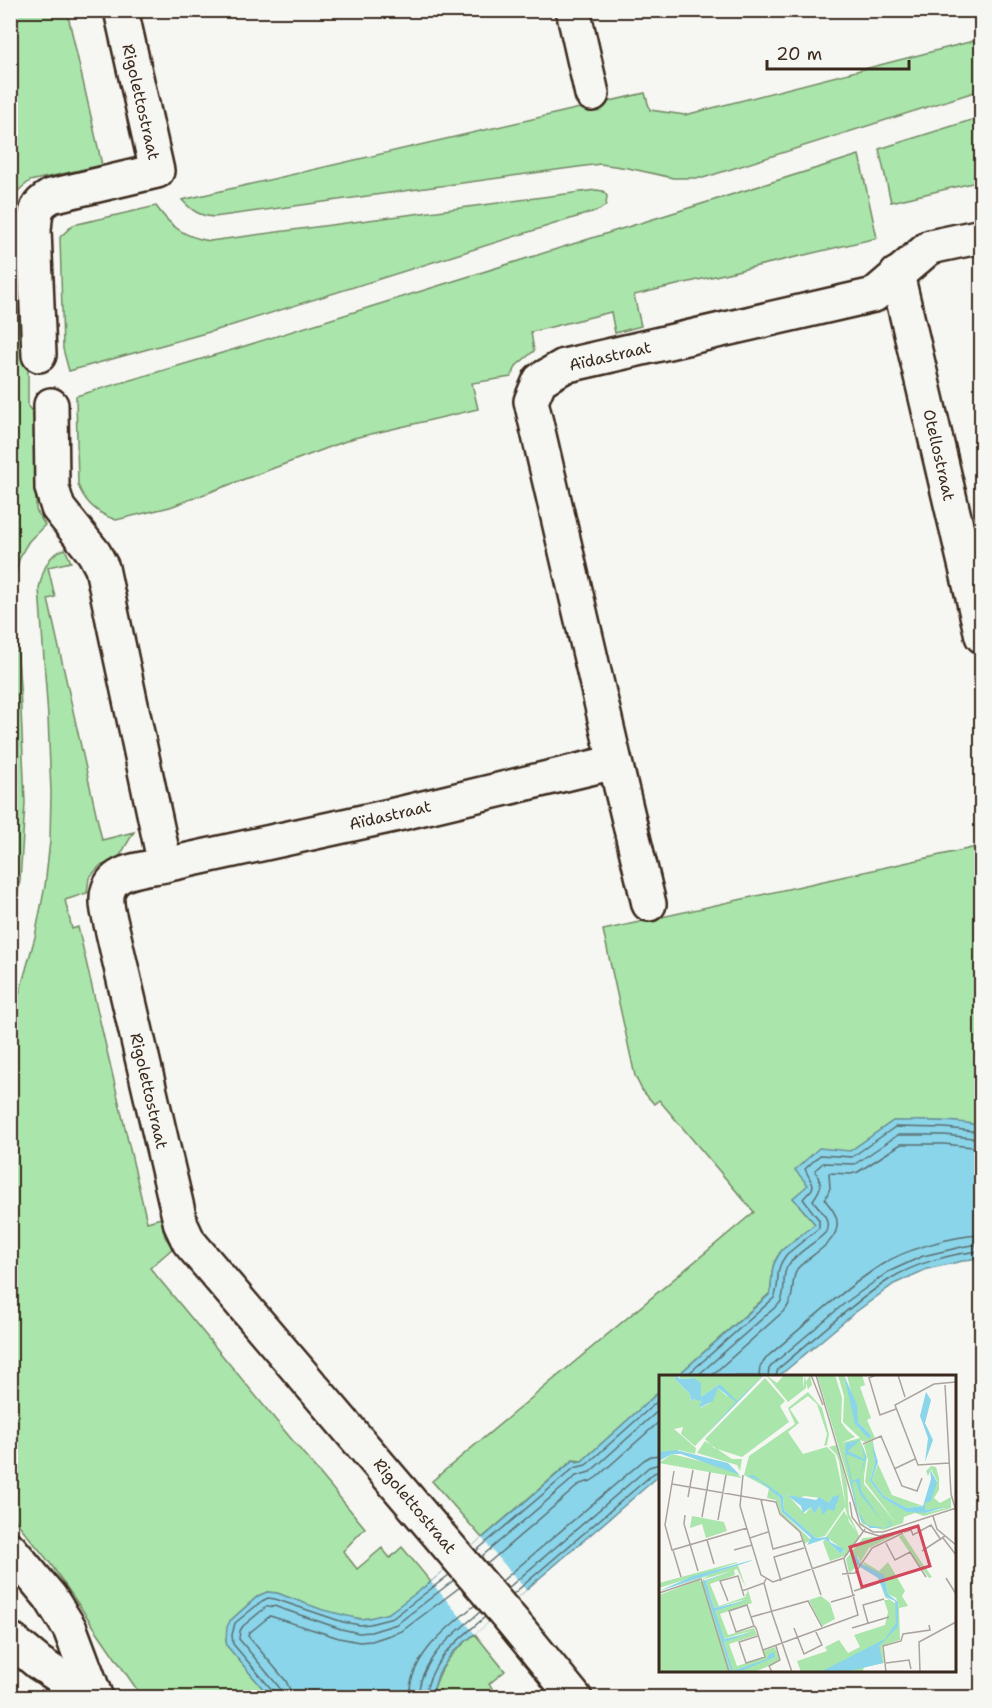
<svg xmlns="http://www.w3.org/2000/svg" width="992" height="1708" viewBox="0 0 992 1708" font-family="'Shantell Sans',sans-serif">
<style>
.green{fill:#aae5ab;stroke:#728864;stroke-width:1.5}
.water{fill:#8ad5ea;stroke:#6a9198;stroke-width:1.5}
.pier{fill:#f6f6f2}
.lines{fill:none;stroke-linecap:round;stroke-linejoin:round}
.shore{stroke:#5b6e70;stroke-width:1.5}
.pedestrian-casing{stroke:#3b2a1e;stroke-width:38}
.minor-casing{stroke:#3b2a1e;stroke-width:38}
.tertiary-casing{stroke:#3b2a1e;stroke-width:38}
.pedestrian{stroke:#f6f6f2;stroke-width:33}
.minor{stroke:#f6f6f2;stroke-width:33}
.tertiary{stroke:#f6f6f2;stroke-width:33}
.labels{text-anchor:middle;dominant-baseline:central;stroke-width:4.5;stroke-linejoin:round;paint-order:stroke}
.street-label{font-size:16px;fill:#3b2a1e;stroke:#f6f6f2}
.inset-road{fill:none;stroke:#aba49d;stroke-width:1.5}
.view{fill:#d1495b;fill-opacity:0.15;stroke:#d1495b;stroke-width:3}
.inset-edge{fill:none;stroke:#3b2a1e;stroke-width:3}
</style>
<rect width="100%" height="100%" fill="#f6f6f2"/>
<filter id="ink" filterUnits="userSpaceOnUse"><feTurbulence type="fractalNoise" baseFrequency=".0167" numOctaves="2"/><feDisplacementMap in="SourceGraphic" scale="12" xChannelSelector="R" yChannelSelector="G"/><feConvolveMatrix kernelMatrix="1 2 1 2 8 2 1 2 1" color-interpolation-filters="sRGB"/></filter>
<g filter="url(#ink)">
<path class="green" d="M11 11H67L102 165 30 181 19 190 16 196 28 371V406L36 418V510L45 525 29 541 24 549 19 560 15 578V613L20 686 25 803 20 881 11 929Z
M981 39V90L703 178H673L628 168 600 164 214 217C200 216 192 211 182 200L645 93 650 110 685 115Z
M981 117V181L891 202 879 149Z
M859 155 877 238 634 295 641 326 615 333 611 312 531 332 534 351 517 365 511 377 472 383 478 409 354 438 170 507 116 520C98 514 85 503 78 485L76 396 232 350Z
M596 190 603 191 607 196 606 205 599 210 220 329 69 371 63 349 60 237 73 225 156 206C171 227 184 237 210 241Z
M65 549 71 562 48 567 55 597 48 599 102 840 134 832 118 859 100 866 89 878 87 893 65 900 72 929 78 927 147 1222 161 1218 165 1237 173 1248 150 1268 365 1528 343 1551 357 1569 382 1548 390 1558 402 1547 431 1582C419 1591 402 1606 389 1613 354 1630 310 1605 277 1593L267 1592 258 1596 230 1621 226 1640 227 1646 270 1697H142L50 1563 11 1515V1023L35 937 45 886 50 841 51 793 48 717 39 588C43 571 47 554 65 549Z
M981 846V1127L977 1124 893 1121 850 1151 793 1198 815 1224 782 1250C768 1268 774 1274 770 1293L677 1376H660V1391L582 1461 573 1460 482 1538 432 1481 754 1212 659 1100 654 1104 642 1090 635 1076 603 930Z
M475 1634 505 1671 489 1684 499 1697 431 1698C441 1664 448 1656 475 1634Z"/>
<path class="water" d="M893 1121C912 1121 967 1119 981 1127V1257L927 1269 894 1284 853 1314 779 1376H677L770 1294C774 1273 768 1270 782 1250L815 1224 793 1198 808 1185 795 1170 819 1148 850 1151Z
M660 1391V1475L452 1653 439 1672 431 1697H270L227 1646 226 1640 227 1627 230 1621 258 1596 267 1592 277 1593 323 1610 360 1619 369 1618 389 1613 431 1582 574 1460 577 1462 582 1461Z"/>
<path class="pier" d="M482 1538 526 1590 475 1634 431 1582Z"/>
<g class="lines">
<path class="shore" d="M686 1376 774 1298C782 1280 772 1273 787 1254L819 1228V1220L803 1199 812 1189 813 1185 805 1169 820 1155 852 1157 895 1127 945 1128 982 1132
M697 1376 780 1303C787 1291 781 1278 787 1267 796 1252 815 1244 826 1232 831 1217 820 1211 813 1200 823 1186 822 1185 815 1170L823 1163 855 1164 898 1135H945L982 1139
M711 1376 786 1309C796 1295 790 1282 797 1269 810 1254 844 1241 836 1217 834 1210 829 1205 825 1200L830 1188 829 1173 851 1174 858 1172 901 1144H944L982 1148
M759 1376 760 1367 767 1357C804 1326 840 1292 881 1265 906 1249 952 1236 982 1235
M768 1376 769 1369 773 1364 845 1303 888 1272 923 1256 966 1246 982 1244
M776 1376 778 1369C814 1339 850 1305 890 1279 913 1264 953 1253 982 1251
M476 1551 574 1468 586 1465 660 1399
M481 1557 576 1476 590 1472 660 1409
M487 1564 580 1484 591 1481 597 1477 660 1421
M502 1581 644 1460 651 1456 660 1455
M508 1588 649 1467 660 1464
M513 1594 654 1473 660 1471
M275 1698 273 1691 233 1644 232 1635 235 1623 262 1601 268 1598 275 1599 343 1622 360 1625 370 1624 393 1618 449 1575
M282 1698 279 1687 239 1639 240 1631 243 1626 266 1607 274 1606 341 1629 359 1633 371 1632 397 1624 454 1580
M291 1698 290 1690 286 1681 248 1636 249 1633 270 1616 339 1638 359 1642 372 1641 402 1631 460 1587
M409 1698C410 1655 446 1629 475 1605
M418 1698C420 1658 453 1635 480 1612
M425 1698C429 1660 459 1640 485 1617"/>
<defs>
<path id="pedestrian" d="M897 274 982 636"/>
<path id="minor" d="M573 10 592 94
M39 355 34 230C36 212 34 206 51 196L157 171 121 10
M51 405 52 488 58 508 94 553 102 568 165 865C146 869 114 869 108 891 106 897 107 905 108 911L181 1225 189 1242 513 1622 575 1698
M615 762 649 904
M165 865 394 815 615 762 531 401 540 380 564 366 874 295 930 247 982 236"/>
<path id="tertiary" d="M10 1549 50 1597 70 1629 96 1698
M10 1639 39 1663 93 1698"/>
</defs>
<use href="#pedestrian" class="pedestrian-casing"/>
<use href="#minor" class="minor-casing"/>
<use href="#tertiary" class="tertiary-casing"/>
<use href="#pedestrian" class="pedestrian"/>
<use href="#minor" class="minor"/>
<use href="#tertiary" class="tertiary"/>
</g>
</g>
<g class="labels">
<g class="street-label">
<text transform="translate(141 102) rotate(77)">Rigolettostraat</text>
<text transform="translate(610 356) rotate(-13)">Aïdastraat</text>
<text transform="translate(939 455) rotate(77)">Otellostraat</text>
<text transform="translate(390 815) rotate(-13)">Aïdastraat</text>
<text transform="translate(149 1091) rotate(77)">Rigolettostraat</text>
<text transform="translate(415 1506) rotate(50)">Rigolettostraat</text>
</g>
</g>
<g transform="translate(659 1375)">
<rect width="297" height="297" fill="#f6f6f2"/>
<path d="M0 0H17L16 4 31 19 32 27 33 24 42 25 41 33 51 28 59 13 69 22 61 9 42 22V9L33 3 21 4 20 0H105L36 71 22 59 24 52 15 54 37 73 36 79 20 75 0 82ZM107 0 118 8 125 0H144V13L146 0 147 7 151 0 153 10 149 14 147 8V13L129 27ZM158 0H176L183 23 182 47 188 55 196 62 182 68 201 63 184 47 185 21 179 0H185L200 54 212 60 199 47 188 0H203L206 10 201 12 212 43 208 45 216 63 206 67 201 65 208 82 205 101V109L237 148 206 107 209 85 205 70 214 65 216 88 211 106 224 123 249 137 257 135 266 138 287 133 266 135V128L278 106 272 94 269 101 267 96 272 91 277 92 280 103V115L275 123 281 128 292 122V133L265 141 256 138 245 142 244 148 224 155 203 149ZM106 3 126 26 121 31 130 47 83 82 55 73 46 64ZM149 17 163 33 170 59 168 70 165 71 168 59 158 29 149 21 131 34 140 48 129 57 144 79 168 72 176 80 187 132 180 86 177 79 170 72 178 70 188 110 190 139 200 160 190 147 186 132 166 161 157 163 125 135 124 121 85 100 90 81 136 49 129 33ZM128 119 139 124 145 121 162 123 170 129 173 122 178 130 163 136 161 131 155 139 152 132 146 139ZM46 66 73 84H83L81 96 78 90 38 78ZM13 79 73 94 83 103 0 88ZM219 89 233 120 264 131 248 133 225 121 213 105ZM110 113 121 123 123 137 152 165 145 169 142 157 122 139 117 125 108 123ZM185 136 200 161 188 180 171 186 164 167 166 164 182 179 185 175 167 162ZM33 141 65 147 68 156 47 163 43 149 31 153ZM244 159 263 188 273 202 270 203 249 175 240 162ZM236 160 210 173 201 188 199 181 196 189 200 190 190 198 187 184 204 163ZM78 187V188L0 213V208ZM205 187 220 196 229 187 246 216 243 221 249 231 240 233 241 265 223 271 225 288 205 292 204 296 142 297 138 286 168 276 166 272 180 265 189 278 201 272 195 260 226 250 229 237 225 225H230L226 222 221 208 227 222 240 231 237 223 229 219 226 204 204 189ZM79 190 87 213 78 194 75 195 76 200 51 209 60 231 86 222 89 215 93 228 61 239 69 260 95 253 98 260 70 269 78 291 106 282 104 276 116 272 121 286 96 297H74L65 267 92 256 64 264 56 236 87 224 55 233 47 206 72 196 45 204 72 297H0V220L40 205 43 208 44 204 49 201 0 216ZM162 221 171 228 176 244 163 251 150 225Z" fill="#aae5ab" fill-rule="evenodd"/>
<path d="M17 0 21 4 35 3 42 8V22L61 9 78 26 105 0 45 62 77 27 59 13 54 26 40 33 42 26 33 24 32 28 31 19 16 4ZM185 0 198 30 199 47 212 60 210 64 196 49ZM267 17 272 25 266 48 274 65 266 87 269 63 261 41ZM201 65 189 76 205 84 203 69 207 83 201 102 205 86 187 79 193 106 201 103 202 116 223 146 201 119 197 106 193 108 199 137 208 150 225 153 232 150 229 147 225 149 230 146 233 150 228 153H211L205 148 202 145 197 134 186 79 187 68ZM213 67 219 87 213 105 225 121 248 133 264 131 272 104 271 94 278 107 272 126 266 128V135L287 132 266 138 248 137 224 123 211 106 216 88ZM17 75 69 88 81 100 22 79H13L0 86V77ZM94 100 124 121 125 135 157 163 169 162 171 167 185 174 182 179 166 164 148 170 152 163 123 137 121 123 101 106 88 101ZM128 120 157 125 160 122 170 128 173 122 181 120 175 136 169 134 164 140 161 131 155 139 152 132 144 138 142 131ZM197 180 201 188 225 200 229 219 239 227V252L220 271 224 288 187 297H161L226 264 237 248 236 226 227 222 219 203 193 187ZM93 185 92 186 0 216 34 201ZM73 196 47 206 55 233 89 225 56 236 65 264 94 257 65 267 74 296 108 284 110 279 115 277 116 282 80 297H72L44 206Z" fill="#8ad5ea"/>
<path class="inset-road" d="M152 0 164 30M157 0 201 149 214 157H224L297 133M217 0 210 3 221 40 237 34M239 0 246 22M286 10 292 119 297 136M204 69 222 61 243 111 258 116 263 103M290 88 259 90 236 30 275 9 297 7M235 94 256 84M15 96 6 150 13 175 88 153M84 100 81 131 102 200 114 207 185 183 206 154M13 109 117 127 121 139 141 157 162 220M29 122 34 95M102 125 114 174 143 166M191 127 193 142 204 156 220 161 238 157M26 140 25 149 39 196M274 141 278 154 297 170M43 142 51 97M59 145 67 100M245 157 252 155 254 160 272 150 282 165M91 163 109 157M284 163 297 180M48 165 55 189M227 168 236 185 251 177 267 202M14 175 22 202M75 175 93 170M263 176 286 161M183 199 196 198 213 173 244 158M287 203 297 219M107 204 105 208 113 238 133 297M122 206 115 182 145 173M83 216 105 208M195 216 219 208M0 218 42 204 70 297M69 226 61 206 79 201 85 221M172 227 196 220M88 230 95 251 77 257 70 236ZM92 242 149 226 163 252M209 248 204 230 225 224M95 251 97 253 106 282 87 288 80 267 99 261M135 253 145 279 163 270 156 255M193 253 230 242M104 275 199 240 185 184M227 288 250 285 252 294M113 297 110 291 121 285 117 271M227 297 224 271 242 266 244 259 271 255 270 250M261 297 260 267 297 247"/>
<path class="view" d="M259 151 271 191 203 212 191 172Z"/>
<rect width="297" height="297" class="inset-edge"/>
</g>
<rect width="992" height="1708" fill="none" stroke="#f6f6f2" stroke-width="36"/>
<rect x="18" y="18" width="956" height="1672" fill="none" stroke="#3b2a1e" stroke-width="2" filter="url(#ink)"/>
<path d="M767 60v9h142v-9" fill="none" stroke="#3b2a1e" stroke-width="3"/>
<text x="776" y="60" font-size="18" fill="#3b2a1e" stroke="#f6f6f2" stroke-width="4.5" paint-order="stroke">20 m</text>
</svg>
